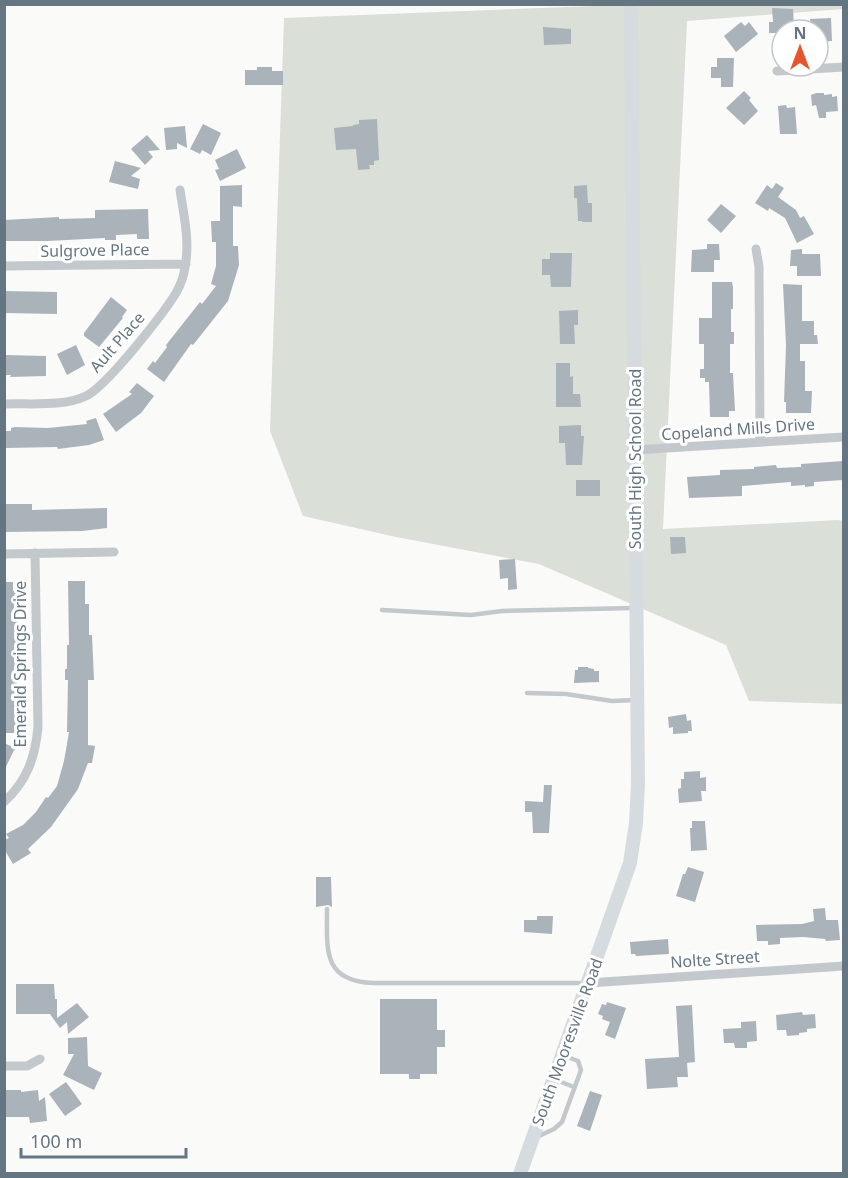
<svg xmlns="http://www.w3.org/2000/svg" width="848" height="1178" viewBox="0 0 848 1178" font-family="'Noto Sans',sans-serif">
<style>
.green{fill:#dadfd7}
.building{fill:#aab3b9}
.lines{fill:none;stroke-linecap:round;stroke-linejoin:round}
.lane{stroke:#c3c8cc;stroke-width:4.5}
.street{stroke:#c3c8cc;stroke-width:9}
.secondary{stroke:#d6dbdf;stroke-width:14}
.labels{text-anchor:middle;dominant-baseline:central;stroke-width:6;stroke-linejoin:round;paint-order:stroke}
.street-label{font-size:16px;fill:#657683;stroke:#fff}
</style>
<rect width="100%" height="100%" fill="#fafaf8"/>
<path class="green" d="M621 5H843V9L687 21 663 529 838 520 843 521V704L749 701 726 645 539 564 396 537 303 516 270 431 284 18Z"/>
<path class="building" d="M772 8 793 9 794 28H785V30H782V33H769V22H773Z
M831 18 832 41 818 42V30H811L810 19Z
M741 22 745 26 749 22 758 34 736 52 724 36Z
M543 27 571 29V44L544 45Z
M717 58H734L733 87H721V78H711V67H717Z
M257 67H272V71H283V85H245V70H257Z
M744 91 751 98 749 100 758 111 744 125 726 108Z
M816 93H824V95L832 94V97L837 96 838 111 826 112V118H819L816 105 812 106 811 95Z
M786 105 787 108 795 107 797 134H780L778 106Z
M377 119 379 160 374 161V165H369L370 169 358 170 356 149 336 150 334 128 353 126V125L359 124V120Z
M203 124 221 133 211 155 202 150 200 154 190 149Z
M185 126 187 148 177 143V149L166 150 164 128Z
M147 135 160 150 148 151 153 157 145 165 131 149Z
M237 149 246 168 220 181 215 170 219 169 215 160Z
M115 161 141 168 131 176 140 179 138 189 109 182Z
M776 183 784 188 778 197 796 210 800 218 804 216 814 234 797 243 785 218 769 208 768 211 755 203 767 185 772 189Z
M242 185V207L233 206V246H238L239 265 228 301 193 345 191 344 164 382 147 369 153 361 155 363 167 347 166 345 200 302 202 304 216 286 211 284 216 266V242H212L211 221H220V186Z
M587 185 588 203H592V222H582V221H578L577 198H574V186Z
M721 204 736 216 721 233 707 220Z
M148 209 149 239H137V234L116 235V240H105V238L48 241H4V220L59 217V219L95 218V210Z
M707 244H719L720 260H714V272H691L692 250 707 249Z
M802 249V254H820L821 276H797V266H790L791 250Z
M550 253H572L571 287H551L550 275H542V259H550Z
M712 282H732L733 287V309H731V332H734V344H730V373H733L735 411H729V417H710L709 382H705V378H700V369H704V344H699V318H712Z
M783 284 802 285V321H814V335H817L818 344H800V361H805V391H812L811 413H786V402H784L786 345Z
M4 291 57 292V314L4 313Z
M111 297 127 310 122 317 123 318 99 347 84 336V333Z
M578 310V325H574L575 344H560L559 311Z
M76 345 85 365 67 375 57 354Z
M4 355 46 356V376L10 377 11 375H4Z
M556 363H570V377L573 376V394H580L581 407H556Z
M137 383 154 396 141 413 116 432 103 414 132 394 129 392Z
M96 418 104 440 89 445 58 449 57 447 5 448V431H11V428L15 427 48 428 87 424 86 421Z
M581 425V436H584L582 465H566L565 443H559V426Z
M843 461V480L814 482V486L805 487V485L791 486V482L742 486V496L689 498 687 477 720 475V470L754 469V467L776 465 777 468 801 467V464Z
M576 480H600V496H576Z
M4 504H32V510L107 508V528L82 531 4 532Z
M670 537H685L686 553 671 554Z
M515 559 517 589 508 590V578L500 579 499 560Z
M68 581H85V604H89V635H92L94 680H88V745L95 746 92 763H88L78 789 51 827 28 849 31 853 13 864 4 849V840L9 838 6 834 23 825 36 812 46 797 48 798 57 786 64 761 69 732H67L68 680H65V669H67V645H69Z
M4 582H13V591H17V733H4Z
M578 667H588V668L594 669V671H599V682L574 683 575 670H578Z
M686 714 687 721 691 720 692 731H688V733L673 734V727L669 728 668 717Z
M4 743 15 748 4 771Z
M700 771V778L706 777V791H701L702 801 679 803 678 789 681 788V779H684V772Z
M544 785H552L549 833H533L532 812H525V801L543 802Z
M692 821H705L707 850 691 851 690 828H692Z
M688 867 704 872 695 902 676 896 683 874H685Z
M316 877H331L332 907 328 905 316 907Z
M825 908 826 920H838L840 940 826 941 825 939 803 937 780 938V944L768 945V941H757L756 925 802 924 814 921 813 909Z
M537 916H553L552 934 524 932V920H537Z
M668 939 669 954 636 956 635 954H631L630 942Z
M16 984H54L55 999H57V1018L77 1003 89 1017 68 1034 67 1022 60 1028 50 1014H16Z
M380 999H437V1030H445V1047H437V1074H420V1079H409V1074H380Z
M607 1002 626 1008 615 1039 605 1035 610 1022 602 1019 603 1016 598 1014 602 1004 606 1005Z
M692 1005 695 1062 687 1063 688 1077H677L678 1087 647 1089 645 1059 679 1057 676 1006Z
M802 1012 803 1015 815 1014 816 1028 807 1029V1032L799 1033V1035L787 1036 786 1030H777L776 1015Z
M756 1021 757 1041 747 1042V1048H735L734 1043H724L723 1029 741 1028V1022Z
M87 1037 88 1066 102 1073 94 1090 63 1075 74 1054H68V1038Z
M66 1082 82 1104 65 1116 49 1094Z
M4 1090H21V1092L38 1090 39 1101 45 1097 47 1121 30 1123 29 1117H4Z
M590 1091 602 1095 590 1131 577 1126Z"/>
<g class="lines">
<path class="lane" d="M382 610 471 615 502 611 634 608
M527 693 566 694 612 701 635 700
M327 909C327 949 322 981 373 983H585
M556 1080 574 1087
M537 1137 554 1129 562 1122 581 1070 578 1061 565 1056"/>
<path class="street" d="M777 71 844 67
M756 249 759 267 760 442
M4 266 186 264
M4 404C30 403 63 407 86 396 107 386 163 314 176 293 180 286 184 275 185 267 190 242 184 216 180 190
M635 450 844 437
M4 554 114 552
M4 802C27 781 35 758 38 727L35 553
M588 983 844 966
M4 1066H27L40 1059"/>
<path class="secondary" d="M520 1174 630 863 636 823 638 783 631 4"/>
</g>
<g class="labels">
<g class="street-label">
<text transform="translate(95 250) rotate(-1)">Sulgrove Place</text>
<text transform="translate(117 342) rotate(-49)">Ault Place</text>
<text transform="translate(738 429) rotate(-4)">Copeland Mills Drive</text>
<text transform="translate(635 459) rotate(-90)">South High School Road</text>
<text transform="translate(20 664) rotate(-90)">Emerald Springs Drive</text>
<text transform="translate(715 959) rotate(-4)">Nolte Street</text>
<text transform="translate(567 1042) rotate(-70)">South Mooresville Road</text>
</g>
</g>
<rect width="848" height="1178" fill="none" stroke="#657683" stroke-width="12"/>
<g transform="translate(800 48)"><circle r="28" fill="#ffffff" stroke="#c1c8cd" stroke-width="1.5"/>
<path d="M0-4.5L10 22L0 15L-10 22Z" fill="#e4572e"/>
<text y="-9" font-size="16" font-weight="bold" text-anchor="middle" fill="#657683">N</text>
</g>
<path d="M21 1148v9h165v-9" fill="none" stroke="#657683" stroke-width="3"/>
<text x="30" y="1148" font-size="18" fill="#657683" stroke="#ffffff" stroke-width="4.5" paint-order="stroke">100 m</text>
</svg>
